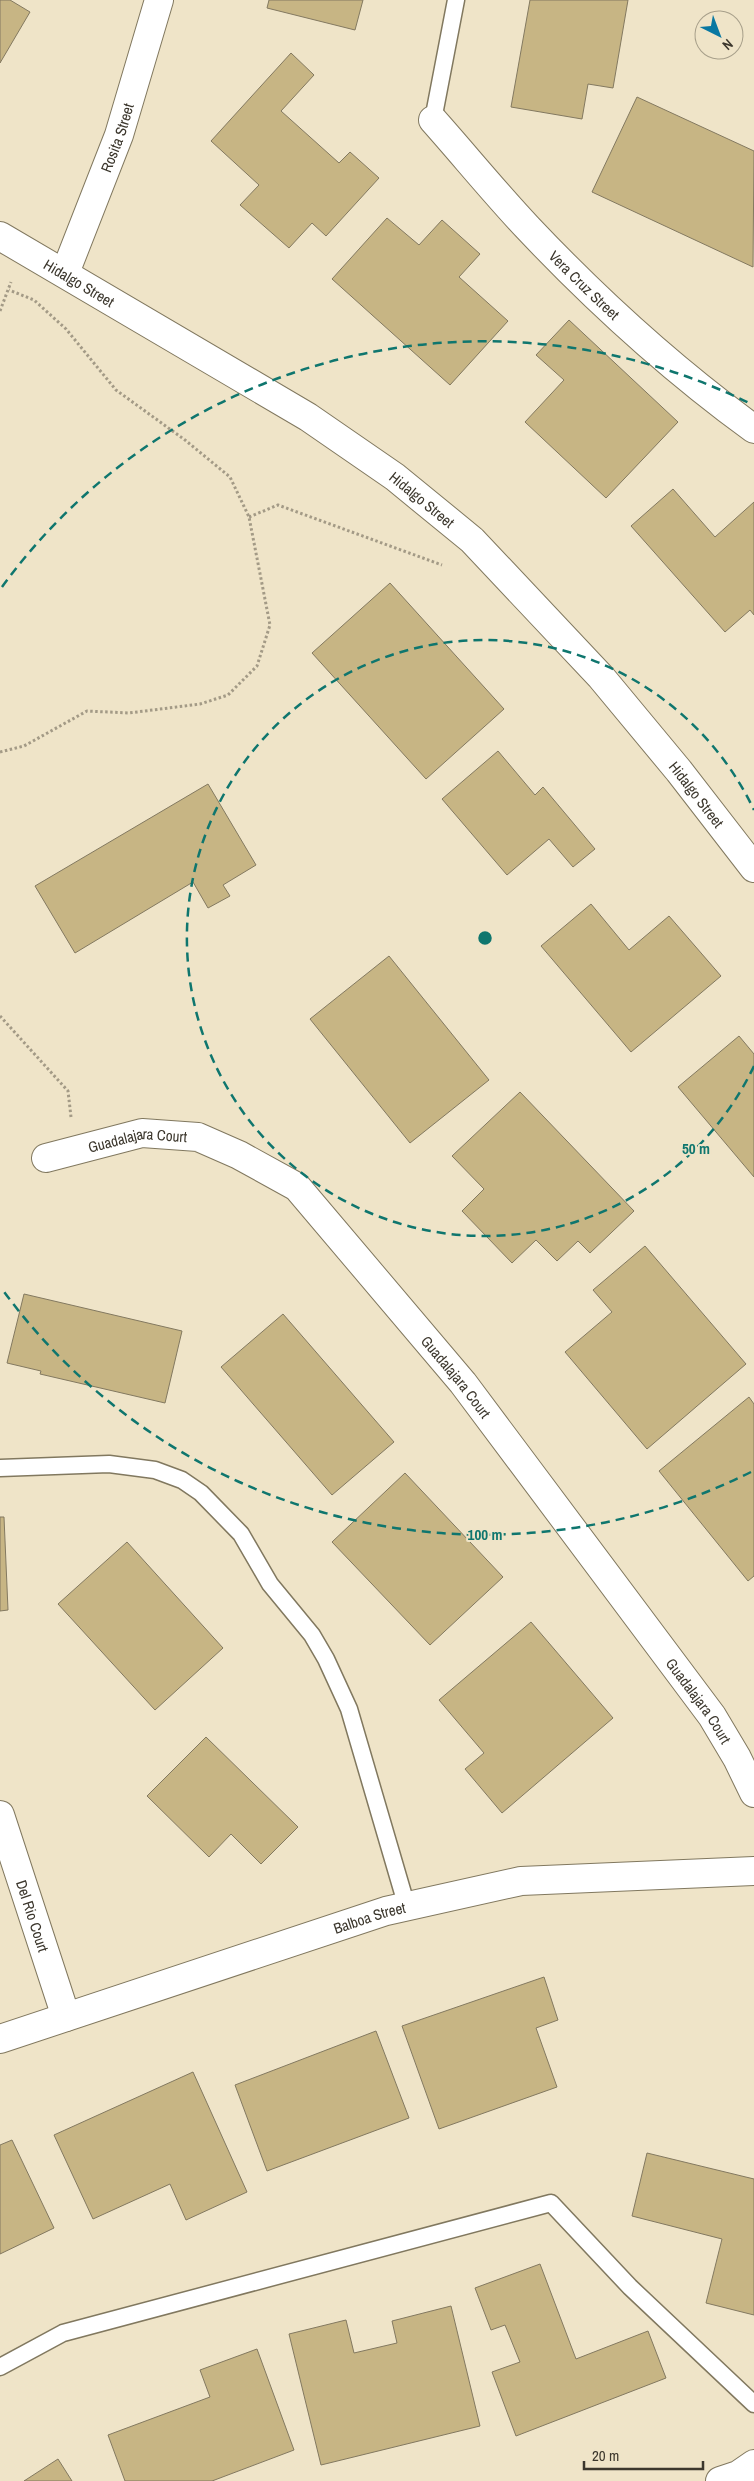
<svg xmlns="http://www.w3.org/2000/svg" width="754" height="2481" viewBox="0 0 754 2481" font-family="'Archivo Narrow',sans-serif">
<style>
.building{fill:#c7b584;stroke:#837960}
.lines{fill:none;stroke-linecap:round;stroke-linejoin:round}
.lane-casing{stroke:#81785f;stroke-width:19}
.street-casing{stroke:#81785f;stroke-width:30}
.path{stroke:#a39a86;stroke-width:3;stroke-dasharray:2.5 2.5;stroke-linecap:butt}
.lane{stroke:#fff;stroke-width:16}
.street{stroke:#fff;stroke-width:28}
.ring{fill:none;stroke:#0f766e;stroke-width:2.5;stroke-dasharray:9 6}
.labels{text-anchor:middle;dominant-baseline:central;stroke-width:4;stroke-linejoin:round;paint-order:stroke}
.street-label{font-size:15px;fill:#3c372d;stroke:#efe4c8}
.centre{fill:#0f766e;stroke:#efe4c8;stroke-width:2.5}
.ring-label{font-size:15px;text-anchor:middle;font-weight:bold;fill:#0f766e;stroke:#efe4c8;stroke-width:4;stroke-linejoin:round;paint-order:stroke}
</style>
<rect width="100%" height="100%" fill="#efe4c8"/>
<path class="building" d="M0 0H10L30 12 0 63Z
M269 0H363L355 30 267 8Z
M530 0H628L613 88 588 84 582 119 511 107Z
M291 53 314 75 281 111 339 163 350 152 379 178 326 236 312 223 289 248 240 205 259 185 211 141Z
M637 97 754 151 753 267 592 192Z
M387 218 419 245 442 220 480 254 459 277 508 321 450 385 332 279Z
M569 320 678 422 606 498 525 422 564 380 536 355Z
M673 489 715 537 754 502V615L750 610 725 632 631 526Z
M390 583 504 709 426 779 312 653Z
M498 751 535 795 543 787 595 849 573 867 549 839 507 875 442 799Z
M208 784 256 865 223 885 230 896 208 908 193 882 75 953 35 886Z
M591 904 629 950 669 916 721 976 631 1052 541 946Z
M389 956 489 1080 410 1143 310 1019Z
M739 1036 754 1054V1177L678 1087Z
M520 1092 634 1211 590 1253 578 1241 557 1261 536 1240 512 1263 462 1211 484 1189 452 1156Z
M645 1246 746 1364 647 1449 565 1352 612 1312 593 1290Z
M24 1294 182 1331 165 1403 40 1374 41 1371 7 1363Z
M283 1314 394 1442 332 1495 221 1367Z
M749 1397 754 1404V1576L748 1581 659 1471Z
M405 1473 503 1577 430 1645 332 1542Z
M0 1517H4L8 1610 0 1611Z
M127 1542 223 1648 155 1710 58 1604Z
M531 1622 613 1718 502 1813 465 1769 484 1753 439 1700Z
M206 1737 298 1827 261 1864 231 1834 209 1857 147 1796Z
M544 1977 558 2020 536 2028 557 2087 439 2129 402 2026Z
M376 2031 409 2118 267 2171 235 2085Z
M193 2072 247 2192 186 2220 170 2184 93 2219 54 2135Z
M12 2140 54 2228 0 2254V2145Z
M647 2153 754 2179V2315L706 2303 722 2239 632 2216Z
M540 2264 576 2359 648 2331 666 2378 516 2436 492 2372 520 2362 505 2325 491 2330 475 2288Z
M451 2306 480 2426 321 2465 289 2334 346 2320 354 2353 397 2343 392 2321Z
M257 2349 294 2450 212 2481H125L108 2435 210 2397 200 2370Z
M58 2459 72 2481H24Z"/>
<g class="lines">
<defs>
<path id="lane" d="M433 120 456 0
M0 1468 109 1464 155 1470 182 1480 201 1493 241 1534 270 1584 312 1635 326 1659 349 1709 407 1907
M0 2367 63 2333 551 2203 630 2287 754 2404"/>
<g id="street">
<path id="s1" d="M433 120C465 156 495 193 528 228 597 301 673 370 754 429"/>
<path id="s2" d="M0 236 308 417 395 477 472 540 601 677 679 771 754 868"/>
<path id="s3" d="M65 273 119 135 159 0"/>
<path id="s4" d="M46 1158 142 1133 198 1137 239 1155 297 1187 463 1383 712 1716 737 1758 754 1793"/>
<path id="s5" d="M0 1815 66 2017"/>
<path id="s6" d="M0 2039 386 1911 521 1881 754 1871"/>
<path d="M720 2481 738 2475 754 2464"/>
</g>
</defs>
<use href="#lane" class="lane-casing"/>
<use href="#street" class="street-casing"/>
<path class="path" d="M0 311 11 282
M249 517 278 505 442 565
M0 752 24 746 87 711 129 713 200 704 228 695 257 666 270 625 249 517 230 477 185 440 116 390 66 329 34 300 9 290
M0 1016 68 1091 71 1117"/>
<use href="#lane" class="lane"/>
<use href="#street" class="street"/>
</g>
<g class="ring">
<path d="M754 1066A298 298 0 1 1 754 810"/>
<path d="M751 1472A597 597 0 0 1 2 1289M2 587A597 597 0 0 1 751 404"/>
</g>
<g class="labels">
<g class="street-label">
<text stroke="none"><textPath href="#s3" startOffset="145">Rosita Street</textPath></text>
<text stroke="none"><textPath href="#s2" startOffset="92">Hidalgo Street</textPath></text>
<text stroke="none"><textPath href="#s1" startOffset="224">Vera Cruz Street</textPath></text>
<text stroke="none"><textPath href="#s2" startOffset="498">Hidalgo Street</textPath></text>
<text stroke="none"><textPath href="#s2" startOffset="902">Hidalgo Street</textPath></text>
<text stroke="none"><textPath href="#s4" startOffset="94">Guadalajara Court</textPath></text>
<text stroke="none"><textPath href="#s4" startOffset="514">Guadalajara Court</textPath></text>
<text stroke="none"><textPath href="#s4" startOffset="919">Guadalajara Court</textPath></text>
<text stroke="none"><textPath href="#s5" startOffset="106">Del Rio Court</textPath></text>
<text stroke="none"><textPath href="#s6" startOffset="389">Balboa Street</textPath></text>
</g>
</g>
<circle cx="485" cy="938" r="8" class="centre"/>
<g class="ring-label">
<text x="696" y="1154">50 m</text>
<text x="485" y="1540">100 m</text>
</g>
<g transform="translate(719 35) rotate(138)"><circle r="24" fill="#efe4c8" stroke="#a79f8a"/>
<path d="M0-4L9 19L0 12L-9 19Z" fill="#0978a2"/>
<text y="-8" font-size="14" font-weight="bold" text-anchor="middle" fill="#3c372d">N</text>
</g>
<path d="M584 2461v8h119v-8" fill="none" stroke="#3c372d" stroke-width="2.5"/>
<text x="592" y="2461" font-size="15" fill="#3c372d" stroke="#efe4c8" stroke-width="4" paint-order="stroke">20 m</text>
</svg>
